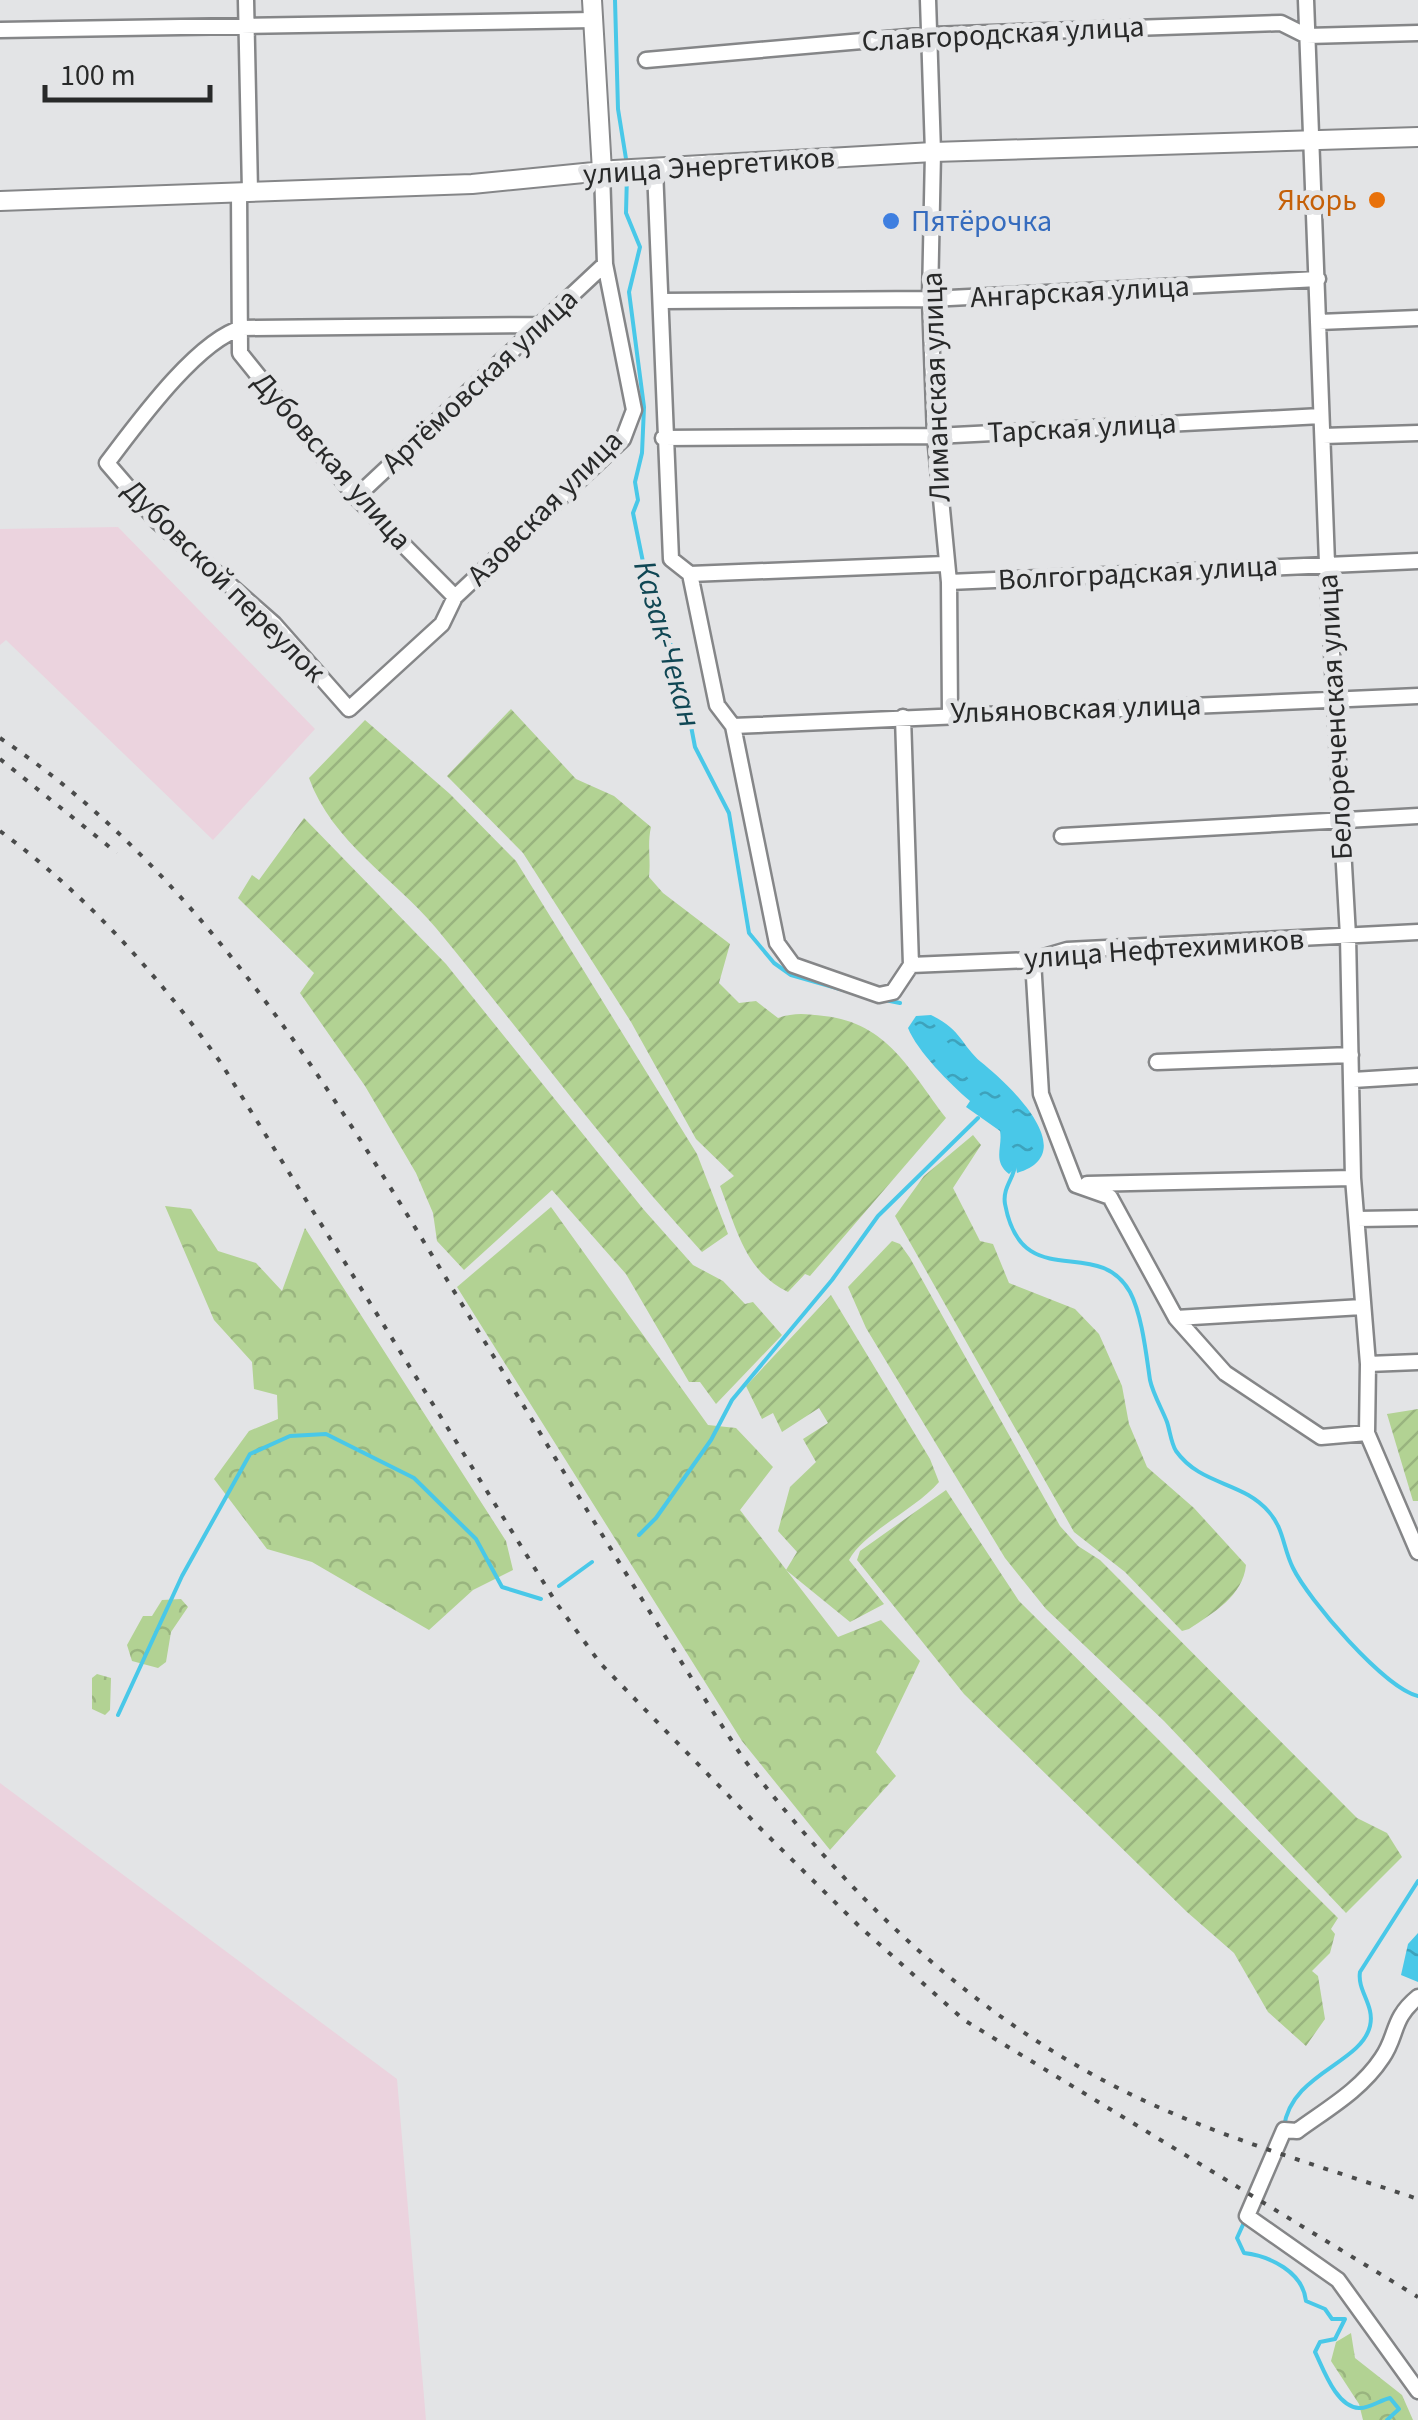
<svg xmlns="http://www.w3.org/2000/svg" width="1418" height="2420" viewBox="0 0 1418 2420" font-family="'Source Sans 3',sans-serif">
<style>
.industrial{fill:#ebd3de}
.forest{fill:url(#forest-crowns)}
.garden{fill:url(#garden-furrows)}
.water{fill:url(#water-ripples)}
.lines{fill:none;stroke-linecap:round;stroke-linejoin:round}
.stream{stroke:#49c8e8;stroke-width:4}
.minor-casing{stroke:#858688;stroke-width:19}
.major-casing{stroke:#858688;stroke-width:22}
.minor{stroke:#fff;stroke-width:14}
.major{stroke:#fff;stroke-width:18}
.rail{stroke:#4a4b4b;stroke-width:4;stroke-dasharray:5 10;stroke-linecap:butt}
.food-dot{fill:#e8710a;stroke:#e3e4e6;stroke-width:4}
.shop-dot{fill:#3f7fe0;stroke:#e3e4e6;stroke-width:4}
.labels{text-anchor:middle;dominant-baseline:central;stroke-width:10;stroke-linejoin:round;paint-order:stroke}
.street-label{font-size:30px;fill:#282929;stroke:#e3e4e6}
.food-label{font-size:30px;fill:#c56008;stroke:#e3e4e6;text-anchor:end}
.shop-label{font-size:30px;fill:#366cbe;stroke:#e3e4e6;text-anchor:start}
.water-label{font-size:32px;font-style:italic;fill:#104754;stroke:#e3e4e6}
</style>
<defs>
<pattern id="forest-crowns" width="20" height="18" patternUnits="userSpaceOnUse" patternTransform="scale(2.5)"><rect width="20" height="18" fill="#b2d293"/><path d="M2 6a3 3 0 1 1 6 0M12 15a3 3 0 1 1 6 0" fill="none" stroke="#99b47f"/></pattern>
<pattern id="garden-furrows" width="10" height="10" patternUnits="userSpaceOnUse" patternTransform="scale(2.5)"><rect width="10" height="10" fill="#b2d293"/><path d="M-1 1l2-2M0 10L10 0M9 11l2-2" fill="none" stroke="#99b47f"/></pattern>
<pattern id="water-ripples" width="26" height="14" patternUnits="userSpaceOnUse" patternTransform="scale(2.5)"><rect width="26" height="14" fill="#49c8e8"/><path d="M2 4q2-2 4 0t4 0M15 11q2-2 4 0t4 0" fill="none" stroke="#3da2bc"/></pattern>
</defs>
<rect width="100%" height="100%" fill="#e3e4e6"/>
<path class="industrial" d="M118 527 315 729 213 840 6 640 0 645V529Z
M0 1783 397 2079 426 2420H0Z"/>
<path class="forest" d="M165 1206 191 1209 218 1251 256 1263 282 1291 305 1228 506 1541 513 1570 473 1590 429 1630 312 1562 267 1549 214 1479 249 1431 278 1419 277 1395 254 1389 252 1362 214 1320Z
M551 1207 708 1425 736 1428 773 1467 740 1510 838 1637 881 1620 920 1661 876 1752 896 1776 830 1850 742 1741 457 1287Z
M181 1599 188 1607 171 1632 166 1662 158 1668 132 1661 127 1645 143 1616H152L162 1600Z
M97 1674 111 1678 110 1710 105 1715 92 1709V1678Z
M1351 2333 1355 2358 1402 2395 1413 2420H1363L1359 2404 1331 2361 1336 2342Z"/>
<path class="garden" d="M511 709 576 779 614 796 651 827C647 845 651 858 649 877L663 893 730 944 719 983 739 1003 756 1001 778 1018C795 1012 807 1014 824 1016 888 1023 910 1071 946 1118L810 1276 805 1274 788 1292C745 1272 736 1227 720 1186L734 1176 696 1139 631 1022 523 853 447 776Z
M365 720 450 794 516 861 697 1154 728 1234 702 1252C607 1149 525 1036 436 928 394 878 332 842 309 778Z
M304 818 446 964 644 1210 693 1265 723 1281 745 1304 753 1302 782 1335 716 1404 700 1382H689L626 1274 552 1190 464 1270 437 1241 433 1213 416 1173 365 1086 300 993 314 973 238 898 252 875 259 880Z
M973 1135 981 1145 953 1188 980 1241 993 1244 1009 1283 1075 1309 1099 1334 1122 1386 1129 1424 1147 1467 1194 1508 1246 1565C1243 1596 1213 1613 1189 1629L1182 1631 1125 1572 1074 1532 895 1216 924 1176Z
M892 1241 900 1244 910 1258 1060 1526 1078 1546 1100 1560 1357 1818 1387 1833 1402 1857 1346 1913 1164 1721 1046 1609 1005 1558 866 1328 848 1287Z
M831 1295 930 1459 939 1482C916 1509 864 1532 849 1560L884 1604 850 1622 786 1570 797 1552 778 1531 790 1487 816 1462 803 1439 828 1423 819 1408 782 1432 773 1413 762 1419 746 1386Z
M1418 1409V1501H1413L1387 1414Z
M946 1490 1019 1601 1338 1918 1331 1929 1335 1934 1330 1953 1312 1971 1318 1976 1325 2019 1306 2046 1268 2012 1234 1953 1187 1912 964 1694 857 1560 860 1551Z"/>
<path class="water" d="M931 1015C962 1030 961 1045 981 1062 1005 1081 1085 1153 1017 1173L1016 1167 1009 1174C992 1161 1003 1147 1000 1131L966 1107 970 1101C951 1085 917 1051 908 1028L916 1016Z
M1418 1933V1982L1401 1975 1408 1944Z"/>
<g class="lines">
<path class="stream" d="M615 0 618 109 627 165
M627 174 626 213 640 247 629 292 644 407 642 453 635 482 638 500 633 513 653 611 678 658 695 747 729 813 749 933 774 963 791 975 847 991
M885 1000 900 1003
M1015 1163C1016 1176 1002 1187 1005 1204 1022 1296 1097 1233 1130 1292 1142 1315 1146 1353 1150 1380 1153 1394 1162 1409 1167 1422 1170 1431 1171 1443 1176 1451 1201 1486 1243 1481 1269 1512 1284 1529 1283 1548 1293 1568 1308 1599 1384 1688 1418 1696
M639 1535 656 1518 711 1440 732 1400 832 1280 878 1216 978 1118
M559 1586 592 1562
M118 1715 182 1576 250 1454 290 1436 326 1434 414 1478 476 1539 502 1587 541 1599
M1284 2127C1291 2073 1361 2064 1370 2026 1375 2005 1357 1991 1360 1972L1418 1881
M1246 2218 1237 2238 1244 2253C1270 2256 1303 2272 1306 2301L1325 2309 1332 2319H1345L1335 2339 1320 2342 1315 2352C1323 2368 1336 2407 1359 2408 1369 2409 1380 2400 1390 2398L1399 2409 1387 2420"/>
<defs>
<path id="minor" d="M246 0 250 191
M928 0 933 152 930 299 935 436 949 582 950 714
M1306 0 1327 563 1348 936 1353 1178 1368 1364 1367 1433 1418 1552
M0 30 593 20
M646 60 931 35 1281 23 1307 36 1418 33
M655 169 671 559 690 574 717 705 733 726 777 943 793 965 879 995 893 992 911 965
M239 192 240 353 356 497 455 597
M663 301 930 299 1318 279
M1319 322 1418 318
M539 325 242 328C197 340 136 425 107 463L157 521 274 624 349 709 442 624 455 597 623 439 634 410 605 264 602 171
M1323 436 1418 433
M663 438 935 436 1321 416
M356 497 605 264
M690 574 944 564
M949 582 1418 561
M903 717 911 965
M733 726 1418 696
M1062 836 1418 816
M1033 960 1041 1094 1076 1185 1110 1197 1176 1318 1225 1373 1321 1437 1367 1433
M911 965 1033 960 1067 950 1418 932
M1157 1062 1351 1055
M1353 1080 1418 1076
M1087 1184 1353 1178
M1357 1219 1418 1218
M1176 1318 1362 1307
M1368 1364 1418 1362
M1418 1997C1391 2019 1398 2035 1382 2058 1361 2090 1327 2109 1297 2131L1284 2130 1247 2216 1338 2280 1418 2391"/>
<path id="major" d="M592 0 602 171
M0 201 472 184 614 170 933 152 1418 137"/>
</defs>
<use href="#minor" class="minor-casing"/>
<use href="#major" class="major-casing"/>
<use href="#minor" class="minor"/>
<use href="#major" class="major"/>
<path class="rail" d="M0 738C205 875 334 1095 460 1301 553 1454 645 1608 743 1758 850 1896 963 2009 1120 2089 1213 2136 1320 2166 1418 2199
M0 759 117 853
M0 831C88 896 157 974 221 1063L557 1604 600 1663 758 1826 859 1926 964 2020 1418 2297"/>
</g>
<circle class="food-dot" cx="1377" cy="200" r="10"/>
<circle class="shop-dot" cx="891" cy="221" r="10"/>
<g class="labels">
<g class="street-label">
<text transform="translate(1003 34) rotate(-3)">Славгородская улица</text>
<text transform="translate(709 166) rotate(-4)">улица Энергетиков</text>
<text transform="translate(1080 292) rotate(-3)">Ангарская улица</text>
<text transform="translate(480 381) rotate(-43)">Артёмовская улица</text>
<text transform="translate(936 387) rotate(-92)">Лиманская улица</text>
<text transform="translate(1082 428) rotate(-3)">Тарская улица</text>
<text transform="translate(332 461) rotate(49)">Дубовская улица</text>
<text transform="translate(545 508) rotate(-45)">Азовская улица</text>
<text transform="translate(1138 573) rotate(-3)">Волгоградская улица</text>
<text transform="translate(224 581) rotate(45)">Дубовской переулок</text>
<text transform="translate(1076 709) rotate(-2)">Ульяновская улица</text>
<text transform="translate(1335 717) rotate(-93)">Белореченская улица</text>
<text transform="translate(1164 949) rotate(-4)">улица Нефтехимиков</text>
</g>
<g class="food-label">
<text x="1357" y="200">Якорь</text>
</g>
<g class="shop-label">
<text x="911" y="221">Пятёрочка</text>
</g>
<g class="water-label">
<text transform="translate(667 644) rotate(74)">Казак-Чекан</text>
</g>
</g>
<path d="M45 85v15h165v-15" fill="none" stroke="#282929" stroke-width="5"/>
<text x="60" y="85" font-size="30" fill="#282929" stroke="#e3e4e6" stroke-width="8" paint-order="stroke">100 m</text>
</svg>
